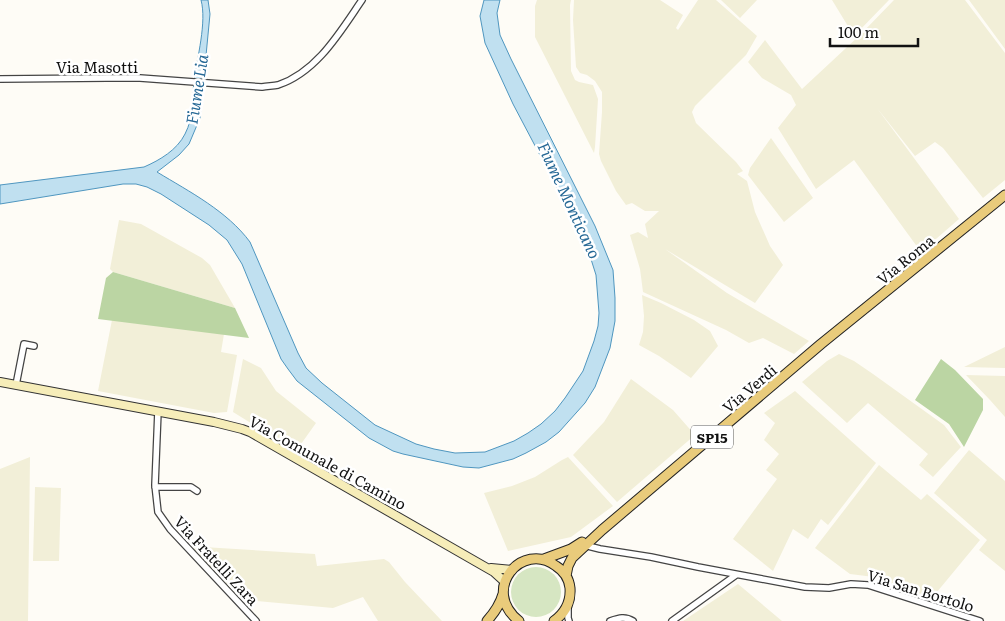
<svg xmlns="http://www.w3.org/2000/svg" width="1005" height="621" viewBox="0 0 1005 621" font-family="Literata,serif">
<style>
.farmland{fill:#f2efd8}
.green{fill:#d6e6c2}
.forest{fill:#bbd5a3}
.water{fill:#c0e0f0;stroke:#4f96bf}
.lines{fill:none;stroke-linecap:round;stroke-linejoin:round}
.street-casing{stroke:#444;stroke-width:8}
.secondary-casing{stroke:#333;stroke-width:10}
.primary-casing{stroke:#222;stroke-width:11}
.street{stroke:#fff;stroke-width:5.5}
.secondary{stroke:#f6edb9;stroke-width:8}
.primary{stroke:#e9cb7b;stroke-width:9}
.labels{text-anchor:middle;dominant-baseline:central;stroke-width:5;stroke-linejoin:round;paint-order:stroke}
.shield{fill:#fff;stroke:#585858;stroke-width:1}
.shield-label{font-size:14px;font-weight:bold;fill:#111}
.street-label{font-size:15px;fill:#111;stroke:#fff}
.water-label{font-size:16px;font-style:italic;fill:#276996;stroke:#fff}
</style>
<rect width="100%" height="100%" fill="#fefcf6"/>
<path class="farmland" d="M537 0H571L570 5 571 71 575 80 579 82 593 85 598 99 595 147 594 153 535 37V6Z
M574 0H660L683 15 676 28 678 30 698 0H716L757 36 746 55 695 106 692 112 696 123 736 162 743 171 737 174 747 181 755 212 770 246 783 265 755 303 665 249 727 293 809 341 794 354 763 338 749 343 726 330 643 292 640 269 630 235 638 232 648 238 645 224 659 211H645L632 203 626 205 616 191 601 161 599 154 602 112V92L595 81 587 75 580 73 576 67 573 20Z
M721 0H757L740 18Z
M832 0H889L854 36Z
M894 0H965L1005 53V180L983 198 943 148 935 142 915 156 877 108 959 219 921 252 854 160 816 189 778 128 796 105 791 95 762 78 748 62 765 40 802 89 860 35Z
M969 0H1005V49Z
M771 138 813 198 784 222 748 175 750 168Z
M119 220 141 224 202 258 210 265 235 308 113 272 110 269Z
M642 295 661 303 694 320 710 331 718 346 691 378 659 356 639 345 643 332 644 316Z
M112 320 224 334 221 352 237 355 227 412 214 413 98 391Z
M1005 347V368L964 367Z
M839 354 854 361 873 374 944 425 961 447 933 477 919 465 928 454 868 403 847 423 802 382 827 361Z
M243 359 261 368 276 391 316 423 296 451 233 412Z
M966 375 1005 376V417L990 400Z
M631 379 673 410 695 435 617 502 573 455 604 422Z
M795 391 876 463 828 525 821 519 808 539 793 529 773 571 733 539 777 479 766 470 779 454 764 440 775 423 764 413Z
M969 450 1005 481V571L979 550 987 540 934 493Z
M30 457 28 621H0V469Z
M568 457 613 506 571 537 508 551 484 493 512 486 535 477 562 460Z
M879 465 921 500 927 494 980 540 932 598 874 577 850 574 815 548Z
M35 487 61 488 59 561H33Z
M187 546 315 554 317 566 384 559 389 562 405 582 442 621H378L363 597 333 608 236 599Z
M738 584 782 621H683Z"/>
<path class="green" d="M511 592a25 25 0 1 1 50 0a25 25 0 1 1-50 0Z"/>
<path class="forest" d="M113 272 235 308 249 338 98 319 106 278Z
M941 359 955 370 983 399V410L964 447 949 424 915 400Z"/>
<path class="water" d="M201 0H208L210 14 200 118 189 144 179 155 157 172C190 192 227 211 250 242L298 353 306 368 322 383 375 425 416 444 434 449 455 453 485 452 514 441 528 433 541 424 555 411 565 398 583 371 594 341 598 326 599 313 596 275 590 256 580 231 513 104 485 43 480 16 484 0H500L497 13 500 35 511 59 595 226 613 270 615 298V321L610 348 595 387 585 403 559 432 546 442 526 453 513 459 479 468 463 467 403 454 393 451 369 438 297 381 288 369 281 359 242 264 227 240 209 225 161 194 147 187 136 184H123L0 204V185L144 167C160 160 177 150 185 134 194 117 192 98 194 81 197 58 207 22 201 0Z"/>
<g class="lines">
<defs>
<path id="street" d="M0 79 107 78H140L262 87C267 86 273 86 278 85 317 72 340 32 362 0
M16 385 24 344 34 346
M158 411 155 485 158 512 170 529 256 621
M155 487H191L197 491
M584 545 600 549 651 557 698 567 805 587 829 588 851 584 868 585 980 621
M568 606V618L569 621
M610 621C619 618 625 616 633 621
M672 621 736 575"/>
<path id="secondary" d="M0 382 214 422 242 429 250 432 494 572 505 582
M491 568 512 570"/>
<path id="primary" d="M544 559 571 549 582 542
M566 576 568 566 572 558 602 530 821 344 1005 195
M487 621C495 612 500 605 503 594
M519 621C480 590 522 540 556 566 564 571 569 579 570 588 571 602 565 613 554 621"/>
</defs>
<use href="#street" class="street-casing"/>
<use href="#secondary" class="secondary-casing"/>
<use href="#primary" class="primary-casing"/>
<use href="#street" class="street"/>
<use href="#secondary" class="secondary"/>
<use href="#primary" class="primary"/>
</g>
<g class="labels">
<rect class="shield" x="691" y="425.5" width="42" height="23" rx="4"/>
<g class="shield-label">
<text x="712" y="437">SP15</text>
</g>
<g class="street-label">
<text x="97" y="66">Via Masotti</text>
<text transform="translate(905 259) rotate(-39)">Via Roma</text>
<text transform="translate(749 388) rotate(-40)">Via Verdi</text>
<text transform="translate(328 462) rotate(29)">Via Comunale di Camino</text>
<text transform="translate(217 560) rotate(47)">Via Fratelli Zara</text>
<text transform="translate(921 590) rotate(17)">Via San Bortolo</text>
</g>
<g class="water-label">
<text transform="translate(196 89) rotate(-81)">Fiume Lia</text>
<text transform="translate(570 200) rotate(65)">Fiume Monticano</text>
</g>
</g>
<path d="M830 38v8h88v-8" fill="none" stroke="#111111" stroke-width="2.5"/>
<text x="838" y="38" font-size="15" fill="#111111" stroke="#ffffff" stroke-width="4" paint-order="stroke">100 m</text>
</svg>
